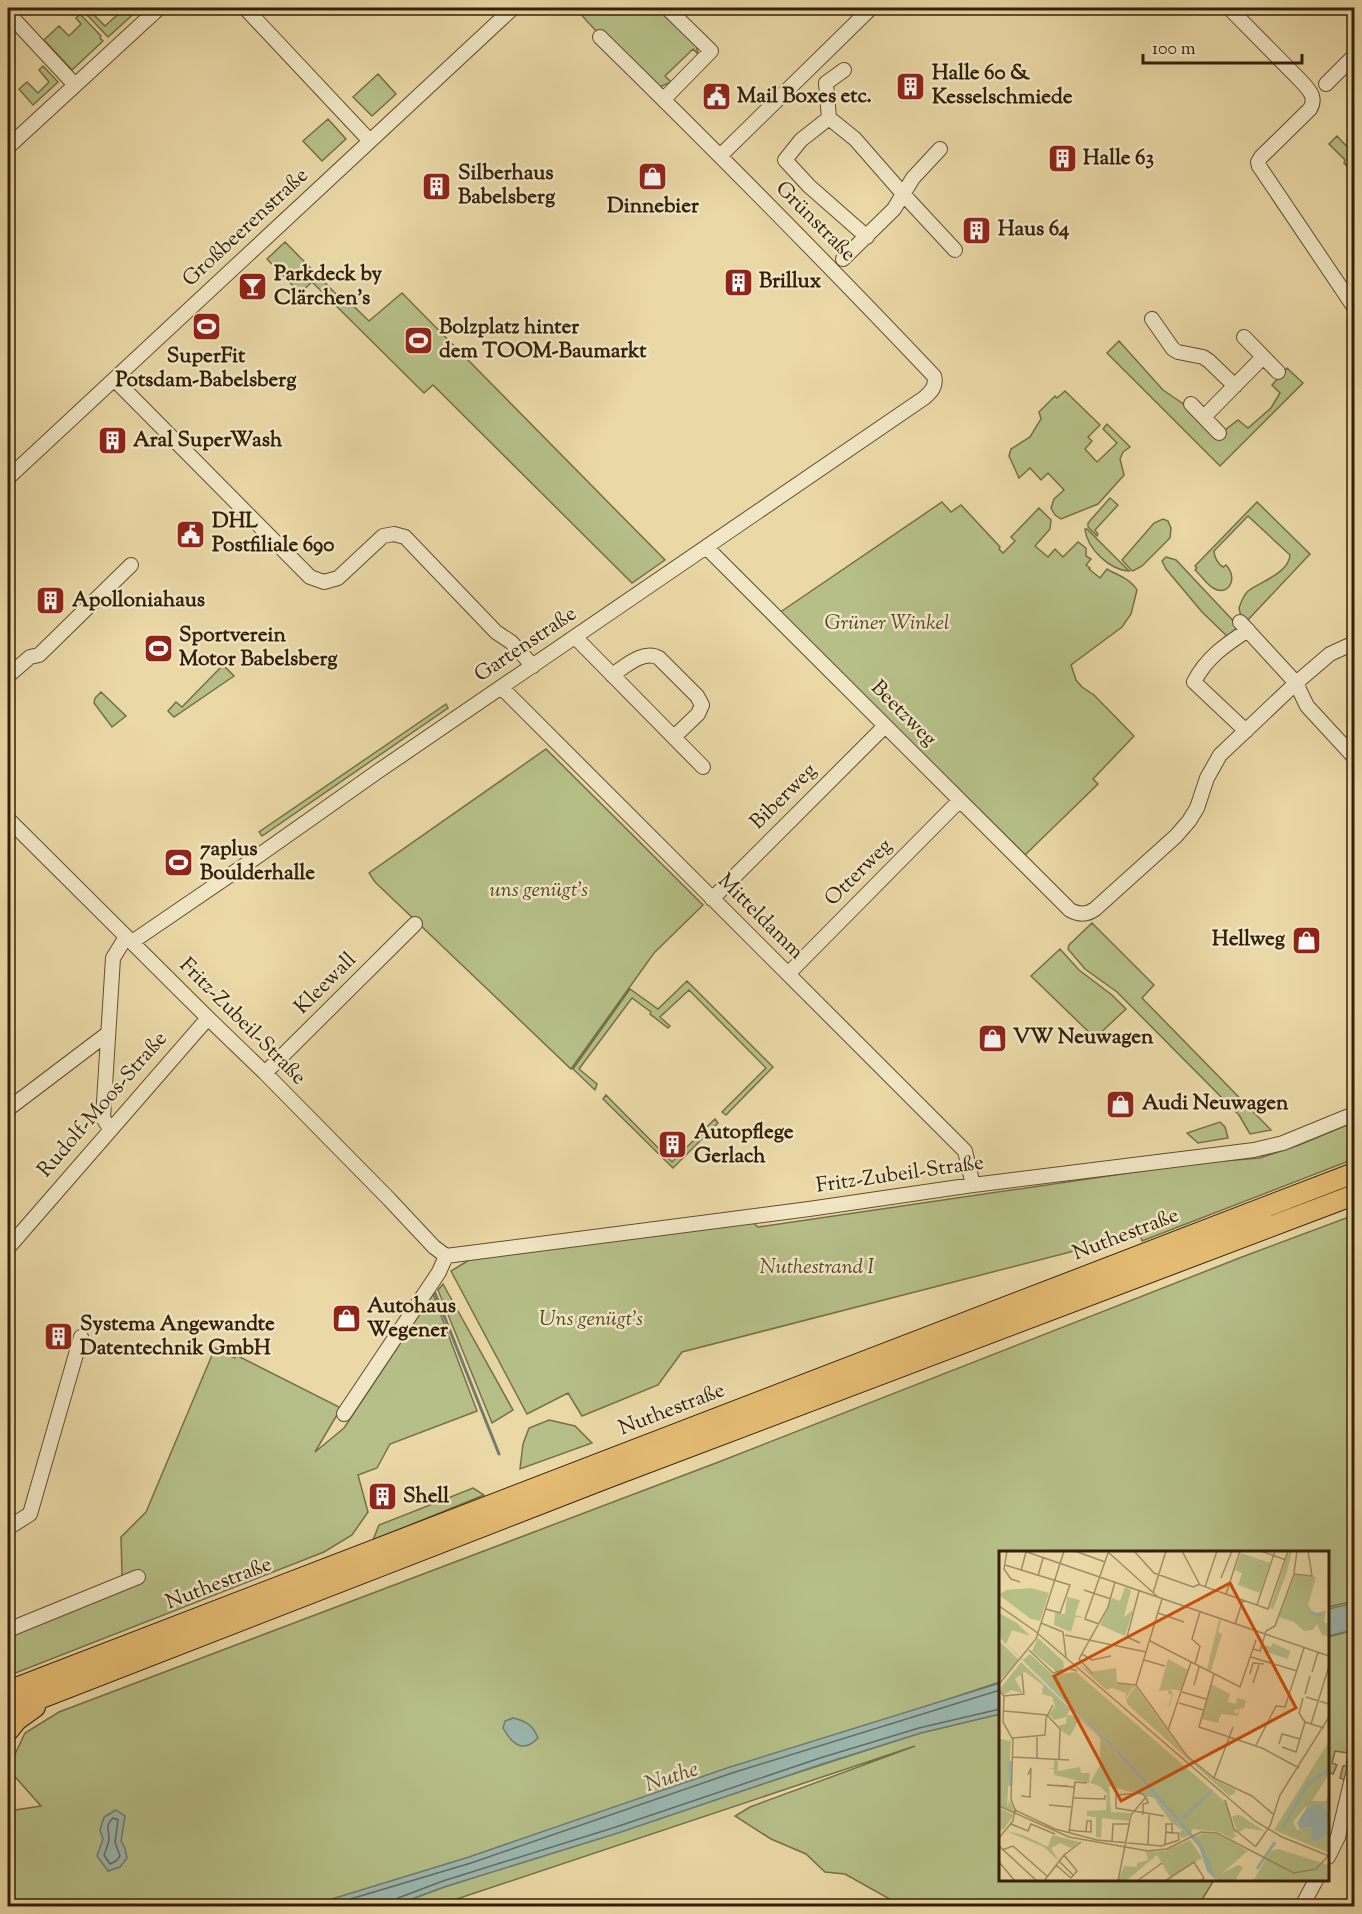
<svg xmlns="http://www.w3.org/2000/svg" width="1362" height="1914" viewBox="0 0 1362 1914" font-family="'Sorts Mill Goudy',serif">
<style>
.green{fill:#b6bf88;stroke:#757048;stroke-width:1.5}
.water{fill:#9bb8b1;stroke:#727b6d;stroke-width:1.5}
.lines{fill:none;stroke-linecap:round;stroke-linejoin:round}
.shore{stroke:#686c5c;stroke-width:1.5}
.stream{stroke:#727b6d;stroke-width:3}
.minor-casing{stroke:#624e30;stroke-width:16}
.highway-casing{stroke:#342008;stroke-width:22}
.minor{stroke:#f1e6c5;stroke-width:14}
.highway{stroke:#e5bc73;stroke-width:20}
.labels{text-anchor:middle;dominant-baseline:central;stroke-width:5;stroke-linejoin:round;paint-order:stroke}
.poi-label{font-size:21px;font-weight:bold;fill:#342008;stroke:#f1e6c5;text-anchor:start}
.street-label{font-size:21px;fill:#342008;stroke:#f1e6c5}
.park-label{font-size:21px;font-style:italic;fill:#544828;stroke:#f1e6c5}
.water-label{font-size:22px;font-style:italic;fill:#534e3b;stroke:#f1e6c5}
.inset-river{fill:none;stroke:#9bb8b1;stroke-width:3}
.inset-road{fill:none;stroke:#a18e67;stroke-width:1.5}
.view{fill:#cd500b;fill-opacity:0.15;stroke:#cd500b;stroke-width:3}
.inset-edge{fill:none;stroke:#342008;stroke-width:3}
</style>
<rect width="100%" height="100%" fill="#ead8a6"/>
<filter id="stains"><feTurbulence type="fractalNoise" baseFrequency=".00333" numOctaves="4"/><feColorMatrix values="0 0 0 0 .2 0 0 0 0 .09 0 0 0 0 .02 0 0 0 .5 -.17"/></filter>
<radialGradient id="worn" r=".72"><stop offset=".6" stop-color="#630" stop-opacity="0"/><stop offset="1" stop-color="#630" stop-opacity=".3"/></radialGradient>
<path class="green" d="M125 8H140L108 37 87 15 90 11 105 26Z
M575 8H660L696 44 698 54 693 49 665 76 671 82 660 87 655 85 597 32Z
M80 14 101 36 100 38 103 41 72 70 44 40 59 26 69 36 81 24 76 18Z
M43 66 58 82 33 105 19 89 27 82 38 93 49 82 39 70Z
M378 74 396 94 372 116 353 97Z
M328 119 346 139 322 161 303 141Z
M1337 136 1354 154V174L1344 163 1345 160 1329 144Z
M285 242 339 297 342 295 369 321 402 293 665 560 632 583 433 385 424 393 312 282 300 293 267 259Z
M1119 341 1163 390 1188 407 1216 437 1238 420 1248 428 1271 408 1280 393 1272 385 1287 368 1303 383 1220 466 1107 353Z
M1065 391 1100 425 1088 437 1092 441 1085 449 1097 462 1117 443 1103 429 1107 424 1130 447 1123 452 1120 459 1124 475 1098 504 1061 519 1055 515 1051 508 1054 499 1064 490 1048 473 1041 480 1030 468 1019 478 1009 456 1011 449 1030 437 1041 419 1039 412 1055 396 1057 398Z
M1110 498 1118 505 1095 530 1098 534 1097 536 1088 527V523Z
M942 502 951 512 961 505 1000 547 999 549 1003 553 1015 541 1011 537 1039 508 1051 520 1050 529 1035 546 1048 557 1055 549 1063 557 1078 542 1086 548V556L1091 559 1086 565 1090 568 1089 569 1100 578 1107 569C1117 575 1131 579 1137 590L1131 614 1122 627 1071 665 1076 680 1082 687 1094 695 1134 736 1093 779 1098 784 1025 855 779 613Z
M1257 502 1310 554 1246 622 1241 617 1239 608C1241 602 1243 596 1248 591 1260 582 1289 573 1290 555L1248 516 1214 551C1214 557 1218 564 1223 567L1226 565C1239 579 1228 597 1213 588 1206 584 1201 575 1195 570L1197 568 1195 566Z
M1163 519 1168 521 1171 528 1170 538 1142 566 1133 571 1131 570 1122 560 1154 523Z
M1085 529H1087L1129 571C1110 570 1087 549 1085 529Z
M1166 557 1176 560 1240 628 1230 639 1202 612 1166 569 1162 561Z
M223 665 234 676 174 717 168 711 176 702 182 707Z
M101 692 126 716 112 727 94 703 95 698Z
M446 704 448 708 262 836 259 832Z
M546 749 703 905 654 953 571 1069 375 882 369 873Z
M1092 923 1154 985 1142 998 1271 1130 1250 1134 1239 1115 1117 992 1085 969 1068 949 1069 945Z
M1060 949 1079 970 1112 995 1126 1009 1095 1038 1031 976Z
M687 981 773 1067 726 1115 722 1112 766 1068 689 990 660 1017 670 1026 668 1028 650 1014 651 1012 632 998 579 1069 597 1084 595 1090 573 1069 630 989 658 1009Z
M606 1095 672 1162 715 1119 718 1123 673 1168 603 1099Z
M1220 1122 1225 1127 1228 1138 1198 1143 1187 1133Z
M1354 1122V1159L1142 1241 1140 1234 682 1352 658 1385 582 1416 568 1393 527 1414 451 1271 469 1260 751 1221 758 1227 1197 1163 1260 1158 1299 1145Z
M1354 1215V1601L1328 1607V1552H1000V1682L326 1906H8V1880L14 1860 9 1811 41 1806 8 1769 25 1733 59 1712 716 1463 1242 1257Z
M443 1284 513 1410 492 1423 438 1290Z
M433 1294 477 1411 390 1444 377 1468 358 1475 368 1512 352 1535 324 1552 8 1676V1637L125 1588 122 1575 121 1537 146 1512 215 1348 235 1358 236 1355 341 1408 315 1452 344 1428Z
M549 1420 575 1426 592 1443 520 1469 523 1444 529 1428Z
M473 1488 484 1495 373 1540 379 1525Z
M1354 1630V1734L1350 1742 1354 1745V1758L1348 1781 1340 1778 1343 1766H1346L1348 1753 1335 1751 1332 1763 1337 1765 1333 1774 1328 1772V1637Z
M1000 1714V1880H1214L1198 1906H922L906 1899 902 1906 845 1874 825 1872 806 1854 771 1839 735 1816 750 1807 915 1746 436 1906H393L444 1887 920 1733Z"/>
<path class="water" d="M1354 1603V1630L1328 1636V1609Z
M1000 1683V1714L921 1733 822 1764 618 1833 444 1887 393 1906H309L469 1857 730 1767Z
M513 1718C526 1721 533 1725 538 1738 522 1755 511 1742 503 1728L505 1721Z
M116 1810 125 1816 121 1841 125 1848 127 1858 120 1867 108 1871 97 1856 103 1839 100 1830 104 1817Z"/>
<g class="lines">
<path class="shore" d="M113 1818 118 1820 115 1842 120 1856 116 1861 110 1864 104 1855C106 1850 109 1843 109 1838 109 1829 105 1825 113 1818Z
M327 1906 471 1863 732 1773 1000 1690
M394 1906 395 1902 398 1898 443 1881 616 1827 820 1758 919 1728 1000 1709"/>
<path class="stream" d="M435 1293 499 1454"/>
<defs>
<path id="minor" d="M245 8 370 141
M1229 8 1301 81C1309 90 1317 97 1310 109L1261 157 1258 162 1259 166 1354 307
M8 13 75 85
M844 70 826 83 829 118 855 139 904 195 955 250
M1326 84 1354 56
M664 99 711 51 667 8
M829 118 801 140 785 160 809 186 867 237
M8 147 159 8
M720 156 871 8
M843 259 894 209 913 178 940 149
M1152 319 1173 349 1178 352 1203 357 1209 361 1235 386
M1244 337 1278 372
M115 380 310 577 324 582 338 578 383 536 394 534 405 537 496 632 511 642 533 666
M1191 404 1219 433
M1204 417 1263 357
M8 478 513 8
M706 547 1070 910C1079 915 1087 915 1095 909L1176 836 1189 821 1197 808 1207 778 1220 755 1296 683 1330 654 1354 643
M1240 622 1296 683 1307 706 1354 757
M575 637 703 767
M612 675C625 667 643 649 659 658L697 696 702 705 698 714 674 737
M8 676 30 657 39 655 131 565
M501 687 965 1151 973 1185
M1246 731 1194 682C1206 658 1225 645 1248 630
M8 819 208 1018 265 1073 389 1199 434 1247 446 1256 809 1209 973 1185 1254 1150 1283 1143 1354 1114
M712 899 885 726
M132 942 258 856 377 772 924 398C931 392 937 386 934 376 825 261 713 148 600 37
M788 974 959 801
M265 1073 415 924
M8 1109 107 1034
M110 1129 103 1118 113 958 126 937
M8 1248 208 1018
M344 1414 439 1272 446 1256
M8 1528 30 1514 81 1337
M8 1630 138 1577
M1328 1857 1338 1837 1354 1770
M1302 1906 1316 1880"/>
<path id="highway" d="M8 1691 1354 1173
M8 1711 607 1478 1354 1195
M8 1731 17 1720 35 1707"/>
</defs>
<use href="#minor" class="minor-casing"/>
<use href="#highway" class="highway-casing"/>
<use href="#minor" class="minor"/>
<use href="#highway" class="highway"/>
</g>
<defs>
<symbol id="building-square" viewBox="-11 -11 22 22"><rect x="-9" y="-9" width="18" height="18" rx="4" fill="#8f2418" stroke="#f1e6c5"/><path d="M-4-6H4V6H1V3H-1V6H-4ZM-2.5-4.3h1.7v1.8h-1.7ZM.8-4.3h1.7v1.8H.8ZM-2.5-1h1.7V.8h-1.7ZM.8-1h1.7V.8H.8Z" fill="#fff"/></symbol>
<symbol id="civic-square" viewBox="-11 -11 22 22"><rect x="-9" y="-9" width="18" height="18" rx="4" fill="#8f2418" stroke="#f1e6c5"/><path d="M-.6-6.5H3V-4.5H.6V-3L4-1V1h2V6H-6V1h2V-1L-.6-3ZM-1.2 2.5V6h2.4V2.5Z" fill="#fff"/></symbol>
<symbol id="shop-square" viewBox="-11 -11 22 22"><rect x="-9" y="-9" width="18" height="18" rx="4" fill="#8f2418" stroke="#f1e6c5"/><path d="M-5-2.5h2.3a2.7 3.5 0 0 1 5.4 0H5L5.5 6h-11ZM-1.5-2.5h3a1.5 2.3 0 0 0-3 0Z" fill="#fff"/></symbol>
<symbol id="bar-square" viewBox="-11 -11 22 22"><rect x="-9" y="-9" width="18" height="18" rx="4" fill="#8f2418" stroke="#f1e6c5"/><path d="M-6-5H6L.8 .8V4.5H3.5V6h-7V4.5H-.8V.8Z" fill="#fff"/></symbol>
<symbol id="stadium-square" viewBox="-11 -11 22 22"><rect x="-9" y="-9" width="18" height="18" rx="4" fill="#8f2418" stroke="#f1e6c5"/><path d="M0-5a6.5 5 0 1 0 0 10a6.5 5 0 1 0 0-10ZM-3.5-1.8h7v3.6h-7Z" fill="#fff"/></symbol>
</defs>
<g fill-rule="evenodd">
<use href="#building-square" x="894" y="70" width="33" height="33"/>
<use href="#civic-square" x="700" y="80" width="33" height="33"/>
<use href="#building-square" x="1046" y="142" width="33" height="33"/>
<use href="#shop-square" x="636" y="160" width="33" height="33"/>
<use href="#building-square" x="420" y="170" width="33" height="33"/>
<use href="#building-square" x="960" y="214" width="33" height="33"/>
<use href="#building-square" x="722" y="266" width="33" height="33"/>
<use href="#bar-square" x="236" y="270" width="33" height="33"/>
<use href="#stadium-square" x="190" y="310" width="33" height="33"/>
<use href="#stadium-square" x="402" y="324" width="33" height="33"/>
<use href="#building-square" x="96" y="424" width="33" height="33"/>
<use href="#civic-square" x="174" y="518" width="33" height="33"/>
<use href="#building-square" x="34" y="584" width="33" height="33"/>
<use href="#stadium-square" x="142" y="632" width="33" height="33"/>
<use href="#stadium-square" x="162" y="846" width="33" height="33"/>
<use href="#shop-square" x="1290" y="924" width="33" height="33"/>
<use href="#shop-square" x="976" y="1022" width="33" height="33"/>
<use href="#shop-square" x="1104" y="1088" width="33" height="33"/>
<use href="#building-square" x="656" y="1128" width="33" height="33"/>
<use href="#shop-square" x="330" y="1302" width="33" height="33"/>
<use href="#building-square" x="42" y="1320" width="33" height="33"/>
<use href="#building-square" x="366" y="1480" width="33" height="33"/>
</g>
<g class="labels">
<g class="poi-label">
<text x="932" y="74">Halle 60 &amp;<tspan x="932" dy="24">Kesselschmiede</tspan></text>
<text x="737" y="97">Mail Boxes etc.</text>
<text x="1083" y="159">Halle 63</text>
<text x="458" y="174">Silberhaus<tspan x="458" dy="24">Babelsberg</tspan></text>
<text x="653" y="207" text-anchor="middle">Dinnebier</text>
<text x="998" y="230">Haus 64</text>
<text x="274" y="275">Parkdeck by<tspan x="274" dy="24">Clärchen's</tspan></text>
<text x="759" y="282">Brillux</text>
<text x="439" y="328">Bolzplatz hinter<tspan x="439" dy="24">dem TOOM-Baumarkt</tspan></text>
<text x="206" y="357" text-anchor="middle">SuperFit<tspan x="206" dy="24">Potsdam-Babelsberg</tspan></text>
<text x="133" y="441">Aral SuperWash</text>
<text x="212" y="522">DHL<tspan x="212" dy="24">Postfiliale 690</tspan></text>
<text x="72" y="601">Apolloniahaus</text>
<text x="179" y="636">Sportverein<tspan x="179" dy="24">Motor Babelsberg</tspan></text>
<text x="200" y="850">7aplus<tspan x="200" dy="24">Boulderhalle</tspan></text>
<text x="1285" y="940" text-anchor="end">Hellweg</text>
<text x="1013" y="1038">VW Neuwagen</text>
<text x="1142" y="1104">Audi Neuwagen</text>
<text x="694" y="1133">Autopflege<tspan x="694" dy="24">Gerlach</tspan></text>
<text x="367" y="1307">Autohaus<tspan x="367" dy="24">Wegener</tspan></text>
<text x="80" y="1325">Systema Angewandte<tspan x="80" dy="24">Datentechnik GmbH</tspan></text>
<text x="403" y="1497">Shell</text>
</g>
<g class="street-label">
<text transform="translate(815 222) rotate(45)">Grünstraße</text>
<text transform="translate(246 228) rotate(-43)">Großbeerenstraße</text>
<text transform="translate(526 645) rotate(-34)">Gartenstraße</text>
<text transform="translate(903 714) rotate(45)">Beetzweg</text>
<text transform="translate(784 797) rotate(-45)">Biberweg</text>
<text transform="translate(859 873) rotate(-45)">Otterweg</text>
<text transform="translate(760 917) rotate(45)">Mitteldamm</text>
<text transform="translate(326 984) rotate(-45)">Kleewall</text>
<text transform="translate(242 1022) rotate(45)">Fritz-Zubeil-Straße</text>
<text transform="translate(103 1105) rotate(-49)">Rudolf-Moos-Straße</text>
<text transform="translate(900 1175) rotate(-8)">Fritz-Zubeil-Straße</text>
<text transform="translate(1126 1235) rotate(-21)">Nuthestraße</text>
<text transform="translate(672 1410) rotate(-21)">Nuthestraße</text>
<text transform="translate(219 1584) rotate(-21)">Nuthestraße</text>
</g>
<g class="park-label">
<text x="887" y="624">Grüner Winkel</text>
<text x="539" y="891">uns genügt's</text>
<text x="817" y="1268">Nuthestrand I</text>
<text x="591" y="1320">Uns genügt’s</text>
</g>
<g class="water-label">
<text transform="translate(672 1778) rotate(-18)">Nuthe</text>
</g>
</g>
<g transform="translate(999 1551)">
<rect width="330" height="330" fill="#ead8a6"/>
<path d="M290 0H293L288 21 274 58 271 57ZM242 2 271 12 261 42 239 34 243 22 236 19ZM296 23 317 26 309 54 316 63 327 59 325 71 330 73V86L323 84 318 73 314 79 305 80 295 71 280 66ZM126 36 132 39 125 66 134 59 126 85 101 74 113 47 121 50ZM32 37 50 42 41 70 32 68 0 44 7 39ZM68 46 81 49 76 64 86 67 76 66 72 81 55 74 56 62 66 63ZM0 62 18 72 31 85 13 79 7 93 0 86ZM220 69 222 70 219 81 223 83 212 120 208 118ZM39 87 64 110 65 116 59 122 33 100ZM0 90 20 109 0 130ZM274 92 291 100 289 108 265 100 267 94 272 96ZM31 103 54 124 77 121 213 239 228 253 237 282H233L238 284 233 288 220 281 193 278 192 284 126 206 24 109ZM169 108 189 119 182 140 171 138 174 143 171 155 164 153 170 154 173 143H169L170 139 160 140ZM22 111 117 201 190 285 183 287 179 283 183 279 172 271 155 247 110 235 112 261 131 262 130 270 103 267 102 287 97 286V266L88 265V260L107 259 108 243 101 235 91 232 101 214V187L80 168 71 185 62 180 60 174 67 173 68 164 77 165 71 159 67 166 56 169 50 164 56 155 53 146 43 143 44 134 26 121 16 128 24 142 12 139 5 144 1 138ZM77 111 91 121 117 117 118 132H115L135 135 126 148 127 142 113 137 107 139ZM212 133 231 143 229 151 237 153 238 147 247 149 245 157 235 159 237 163 241 159 239 165 222 163 219 172 202 168ZM136 135 186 204 214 228 237 239 235 243 230 245 129 154 127 149ZM0 172 1 188 12 190 8 255 11 249 15 260 0 255ZM330 190V223L313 250H327L330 245V261L321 255 306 256 294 271 298 279 313 276 316 283 313 288 319 290 330 283V302L275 279ZM55 209 59 210V220L81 216 82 222H91L90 232 55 224V218H49L55 217ZM0 257 15 264 4 279 0 277ZM237 264H241L265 280 246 277 239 282 233 266ZM7 280 24 284 49 296 53 284 80 291 72 297 61 292 52 297 60 310 45 296ZM205 282 218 283 249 300 223 322 239 314 244 316 236 330H219L212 321 204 295 195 286ZM191 289 203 307 171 326 158 304 127 330H119L125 315 138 316V312L149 309 147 301 166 300ZM279 298 330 314V330H254L272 300Z" fill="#b6bf88"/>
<path d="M0 86 126 206 204 295 218 330 208 320 200 296 117 201ZM321 254 330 261V283L319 290 313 289V276L301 278 298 272 308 256Z" fill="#9bb8b1"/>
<path class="inset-river" d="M314 62H311L323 64 320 63M11 235V210M183 268 213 239M284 276 309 233 330 218M258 318 276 291"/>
<path class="inset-road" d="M8 0 5 18 12 28 21 31M25 0 330 105M76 0 106 11M135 0 155 22 194 36 201 33M183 0 201 34 269 58 289 0M262 0 287 9M109 1 159 46M6 14 71 34 61 62 47 58M22 20 27 1M295 22 298 0M39 25 44 7M222 27 233 0M206 36 218 0M85 39 112 48M140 40 128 86 141 92M154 42 167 0M227 43 241 0M258 54 276 0M0 55 36 80 256 270 283 286 330 305M159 62 185 71M42 72 64 81 67 106M100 73 86 68 109 2M236 73 244 49M66 84 147 101M151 90 241 136 257 89M254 98 261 100 267 80 276 75 295 23 313 25 309 0M30 99 54 122 70 117 78 120M83 103 93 109 112 105M252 106 298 120M145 109 166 115M196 113 201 95 193 88 201 61M313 121 319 101M93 122 80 108 109 56 116 31M215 123 200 176 263 197 300 217M251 123 254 112 265 113M118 132 137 134M254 132 260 114M0 133 37 88 65 0M137 134 188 205 215 227 253 245 274 263M137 134 163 48M195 134 200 116M0 139 5 145 4 171 14 189 12 248 16 259M183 141 207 148M306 143 311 125M5 145 25 143 23 123M307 146 330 153M304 147 300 162 306 171 325 177M180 152 204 159M5 160 48 164 61 178 60 208M312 173 330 115M169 179 192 111M13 187 46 184 47 167 54 154M280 193 283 183 301 188M257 194 277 155 286 156 305 97M283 196 297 201 306 171M13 206 70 209M38 207V186M215 227 234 176M48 234 76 236M48 234 69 235M22 245 31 246 32 217 29 224M147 246 142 242 117 244V257L165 265M75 247 106 248V244M226 249 235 278 257 296M50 254 72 256M0 255 70 286 149 300 168 298 202 281 218 282 295 322 317 318 330 304M16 259 56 278 98 289 162 295 180 289 179 282H173M144 264V253L149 252 147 246M12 273 29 280 32 273 56 283M71 279 78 280 92 281V270H88L87 280M70 282 76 231 88 232M0 287 14 270 16 257M113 291 114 273H131M149 294 150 264M166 294V293L167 281V273H173V282L167 281M0 295 38 330M257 295 271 275 281 244 330 166M3 299 14 295 48 325M60 310 74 324M0 311 16 330M57 314 72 327 78 320 65 304M45 330 65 304 82 291M119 330 132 264 147 246M138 330 163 312M166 330 195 311 205 327 201 330"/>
<path class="view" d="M231 32 297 157 122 250 55 125Z"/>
<rect width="330" height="330" class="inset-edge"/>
</g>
<rect width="1362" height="1914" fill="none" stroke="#ead8a6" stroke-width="30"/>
<rect x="9" y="9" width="1344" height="1896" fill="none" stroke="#342008" stroke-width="3"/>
<rect x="15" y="15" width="1332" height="1884" fill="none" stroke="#342008" stroke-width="1.5"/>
<path d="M1143 54v9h159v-9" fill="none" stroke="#342008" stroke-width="3"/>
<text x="1152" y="54" font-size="18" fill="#342008" stroke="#f1e6c5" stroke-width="4.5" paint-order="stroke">100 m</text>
<rect width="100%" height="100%" filter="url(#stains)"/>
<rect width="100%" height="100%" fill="url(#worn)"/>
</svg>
